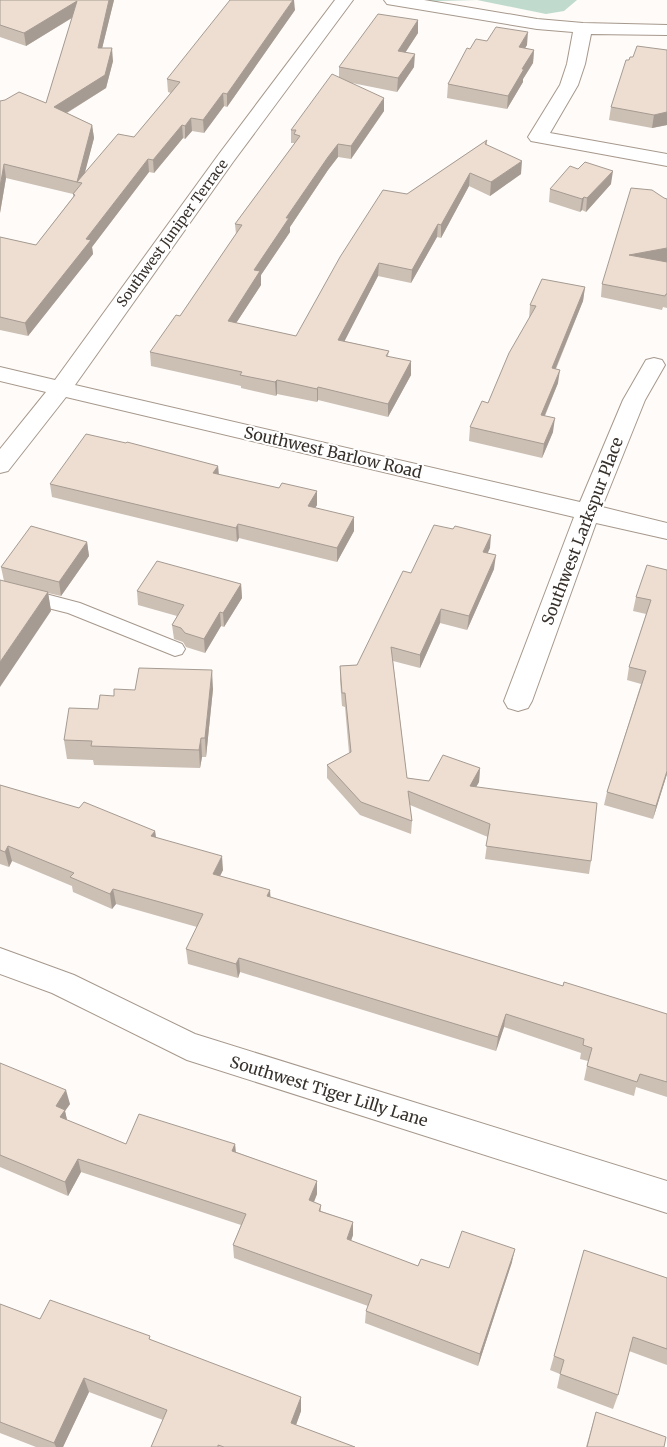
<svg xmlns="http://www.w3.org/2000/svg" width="667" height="1447" viewBox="0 0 667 1447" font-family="Merriweather,serif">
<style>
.green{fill:#c0dbce}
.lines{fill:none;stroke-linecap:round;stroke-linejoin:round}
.service-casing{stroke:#a6988c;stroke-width:2}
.minor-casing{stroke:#a6988c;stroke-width:2}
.service{fill:#fff;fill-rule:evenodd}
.minor{fill:#fff;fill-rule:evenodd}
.wall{fill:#ccbfb4}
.shaded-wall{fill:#a69b92}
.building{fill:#edded1;stroke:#a69b92}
.labels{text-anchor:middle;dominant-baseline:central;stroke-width:4;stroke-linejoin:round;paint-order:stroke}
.far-street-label{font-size:14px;fill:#37312c;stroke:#fff}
.street-label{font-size:16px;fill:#37312c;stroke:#fff}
</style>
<rect width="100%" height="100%" fill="#fefbf8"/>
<path class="green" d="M410 0H577L564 11 546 14 477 0 440 1 421 5Z"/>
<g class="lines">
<defs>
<path id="service" d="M0 582 80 603 182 644 185 649 182 654 175 656 68 613 0 596Z"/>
<path id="minor" d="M335 0H353L233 162 75 385 580 502 623 400 646 360 654 358 662 360 665 365 645 400 602 507 667 523V539L596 523 532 701 528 708 518 711 508 708 504 701 574 517 66 397 8 471 0 473V449L46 392 0 381V367L55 380 219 154Z
M384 0H424L537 19 583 23 667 25V35L591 34 585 64 578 85 550 133 667 154V166L531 141 528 137 560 85 567 64 573 32 537 29 387 4Z
M0 948 74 975 195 1034 667 1181V1213L187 1060 52 993 0 974Z"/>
</defs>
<use href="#service" class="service-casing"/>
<use href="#minor" class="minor-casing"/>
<use href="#service" class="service"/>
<use href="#minor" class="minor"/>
</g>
<path class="wall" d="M0 0H114L102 48 113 61 106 88 67 113 92 125 94 138 84 174 134 137 171 93 168 92 167 79 295 10 227 107 224 106 204 133 192 131 185 139 183 138 154 173 149 172 92 247 93 254 28 336 0 330V237L36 245 73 197V194L6 178 0 213V101L46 103 72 18 26 46 0 37Z
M418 20V33L405 52 414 67 397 92 352 83 384 111 351 159 338 157 328 170 290 227V232L261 275V285L236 323 296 336 407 194 487 140V145L521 174 490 196 469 186 441 238 437 237 411 283 378 276 344 341 389 351 388 356 411 375 388 417 318 400 317 402 277 394 276 396 241 388V386L151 366 150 352 180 316 236 234 235 224 294 144V143H291V130L339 77V67Z
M487 41 527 45 525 48 534 50 533 63 523 79V82L507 109 447 98 448 84 470 49Z
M667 50V125L652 128 609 120 611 107 629 60 633 57Z
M611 184 586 212 582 210 580 212 549 202 550 189Z
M664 198 666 262H667V308L663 307 662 310 601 297 602 284Z
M585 287 583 301 556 369 558 383 545 416 553 432 542 458 469 441 470 427 488 403 529 319 530 305Z
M218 466 219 475 279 488 317 491V505L315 508 354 531 337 562 239 538 237 542 52 497 50 484Z
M87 542 89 556 61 596 48 593 51 611 4 581 1 567Z
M490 548 487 553 494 569 467 630 440 623 420 668 393 661 407 778 429 781 480 768 479 782 476 787 591 861 589 874 485 859 488 837 410 805 412 821 411 834 360 815 327 778V765L349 753 345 707 342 706 340 680V666L357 665 411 573Z
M667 570V774L653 819 604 805 607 792 641 684 627 680 629 667 646 614 633 611 636 597Z
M241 584 242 598 224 627 221 626 205 653 186 647 183 642 174 639 172 625 177 616 138 605 137 591Z
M213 689 206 757H202L200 768 94 765 93 760 67 759 64 740 114 696 135 690Z
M0 785 155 831 156 838 223 870 220 876 270 890V897L563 986 667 1014V1097L636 1087 634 1096 584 1080 588 1061 580 1059 581 1053 504 1027 496 1051 240 972 238 978 188 964 186 949 197 927 116 904 112 909 73 892 72 886 12 861 9 867 0 864Z
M0 1063 70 1104 65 1111 67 1120 126 1144H235L236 1152 317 1181V1194L314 1202 321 1205V1211L353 1222V1235L351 1241 418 1266 449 1268 512 1262 478 1366 365 1323 366 1311 368 1306 234 1258 233 1245 241 1225 81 1172 68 1196 0 1167Z
M584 1250 667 1278V1365L629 1351 618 1395 613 1409 557 1388 560 1374 550 1370Z
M0 1304 40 1319 151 1340 301 1411 296 1425 355 1447H151L163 1420 89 1392 63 1447H36L0 1433Z
M596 1412 664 1447H586Z"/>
<path class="shaded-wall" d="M109 0H114L99 61 98 48Z
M293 0H294L295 10 227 107V94Z
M77 1 78 14 26 46 24 33Z
M418 20V33L398 64V51Z
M528 32 527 45 518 60 519 47Z
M112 48 113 61 106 88 55 120 54 107Z
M534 50 533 63 523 79V82L507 109 508 96 522 69Z
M415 54 414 67 397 92 398 78Z
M223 93 224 106 204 133 203 120Z
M384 98V111L351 159V146Z
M667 112V125L652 128 654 115Z
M191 118 192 131 185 139V126Z
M92 125 94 138 82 184V183L77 182 79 196 77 182Z
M182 125 183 138 154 173 153 160Z
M338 144V157L328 170 290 227V232L261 275V285L229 334 228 321 254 270 286 218 328 157Z
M148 159 149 172 92 247 93 254 28 336 25 323 86 239Z
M522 161 521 174 490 196 491 182Z
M4 164 6 178 0 213V187Z
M613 171 611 184 586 212 587 198Z
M470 173 469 186 441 238V225Z
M584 197 582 210 580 212 582 199Z
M438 224 437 237 411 283 412 270Z
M667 248V262L627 269 629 255Z
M379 263 378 276 338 354V340Z
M585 287 583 301 550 382 552 368Z
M411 361V375L388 417V404Z
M560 370 558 383 539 429 541 415Z
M277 380V394L276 396 275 382Z
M318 387V400L317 402V389Z
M555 418 553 432 542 458 544 444Z
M218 466 219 479 213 473Z
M317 491V505L308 520V506Z
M354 517V531L337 562V548Z
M238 524 239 538 237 542 236 528Z
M491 535 490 548 482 566 483 552Z
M87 542 89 556 61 596 59 582Z
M496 555 494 569 467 630 469 616Z
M241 584 242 598 224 627 223 613Z
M48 592 51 611 0 687V662Z
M441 609 440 623 420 668V655Z
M220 612 221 626 205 653 204 639Z
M212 670 213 689 206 757 205 738Z
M201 738 202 757 200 768 199 750Z
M480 768 479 782 469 799 470 786Z
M667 771V774L653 819 656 806Z
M155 831 157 845 151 836Z
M8 846 12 861 9 867 5 852Z
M222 856 223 870 214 888 213 874Z
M113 889 116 904 112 909 110 894Z
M270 890 271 904 267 896Z
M239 958 240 972 238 978 236 964Z
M506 1014 504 1027 496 1051 498 1037Z
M66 1090 70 1104 65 1111 68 1124 61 1119 56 1106Z
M235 1144 236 1158 232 1151Z
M78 1159 81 1172 68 1196 65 1182Z
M317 1181V1194L309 1214V1200Z
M353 1222V1235L347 1252V1239Z
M515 1249 512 1262 478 1366 480 1354Z
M84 1378 89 1392 63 1447H56L54 1443Z
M301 1397V1411L292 1436 291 1423Z"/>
<path class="building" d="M0 0H109L98 48H112L105 75 54 107 92 125 77 182 4 164 0 187V101L5 100 19 92 46 103 77 1 24 33 0 25Z
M230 0H293L227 94 223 93 203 120 191 118 185 126 182 125 153 160 148 159 86 239 91 240 25 323 0 317V237L36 245 75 195 73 194 82 183 77 182 118 134 134 137 180 82 167 79Z
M378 14 418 20 398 51 415 54 398 78 339 67Z
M496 27 528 32 519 47 534 50 522 69H524L508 96 448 84 467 48 470 49 476 39 487 41Z
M637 46 667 50V112L654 115 611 107 626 60H629L630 57H633Z
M332 74 384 98 351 146 338 144 328 157 286 218H289L254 270 260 271 228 321 296 336 340 257 383 190 407 194 487 140 485 144 522 161 491 182 470 173 441 225 438 224 412 270 379 263 338 340 389 351 386 356 411 361 388 404 318 387 317 389 277 380 275 382 240 375 242 372 150 352 176 315 180 316 242 225 235 224 300 136 294 134 296 130H291Z
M585 162 613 171 587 198 584 197 582 199 550 189 570 166 578 169Z
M631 188 652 190 664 198 667 199V248L629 255 667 262V294H666L665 296 602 284Z
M542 279 585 287 552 368 560 370 541 415 555 418 544 444 470 427 482 401 488 403 509 353 536 306 530 305Z
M86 434 126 443 127 442 218 466 213 473 279 488 282 483 317 491 308 506 354 517 337 548 238 524 236 528 50 484Z
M434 525 453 529 455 526 491 535 483 552 496 555 469 616 441 609 420 655 391 647 407 778 429 781 443 755 480 768 470 786 597 803 591 861 486 846 490 824 408 791 412 821 361 802 327 765 351 752 345 693H342L340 666 357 665 403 571 411 573Z
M31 526 87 542 59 582 1 567Z
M157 561 241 584 223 613 220 612 204 639 185 633 181 628 172 625 184 605 137 591Z
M647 565 667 570V771L656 806 607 792 646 671 629 667 651 600 636 597Z
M0 580 48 592 0 662Z
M139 668 212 670 205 738H201L199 750 91 746 92 741 64 740 69 708 98 709 100 695 114 696V689L135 690Z
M0 785 79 808 84 802 155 831 151 836 222 856 213 874 270 890 267 896 563 986 564 982 667 1014V1082L640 1074 637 1082 587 1066 592 1048 583 1045 584 1039 506 1014 498 1037 239 958 236 964 186 949 203 914 113 889 110 894 70 877 74 873 8 846 5 852 0 850Z
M0 1063 66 1090 56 1106 65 1110 60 1117 126 1144 139 1114 235 1144 232 1151 317 1181 309 1200 321 1205 319 1211 353 1222 347 1239 418 1266 421 1259 449 1268 462 1231 515 1249 480 1354 366 1311 372 1295 233 1245 246 1214 78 1159 65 1182 0 1155Z
M584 1250 667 1278V1349L633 1337 618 1395 560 1374 564 1360 554 1356Z
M50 1300 150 1336 149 1339 301 1397 291 1423 355 1447H224L218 1445V1447H151L167 1410 84 1378 54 1443 0 1422V1304L40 1319Z
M596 1412 666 1437 664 1447H587Z"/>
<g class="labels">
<g class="far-street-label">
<text transform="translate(172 233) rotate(-54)">Southwest Juniper Terrace</text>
</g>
<g class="street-label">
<text transform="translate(333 452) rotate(13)">Southwest Barlow Road</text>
<text transform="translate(582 531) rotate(-69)">Southwest Larkspur Place</text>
<text transform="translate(329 1091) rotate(17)">Southwest Tiger Lilly Lane</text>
</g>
</g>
</svg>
